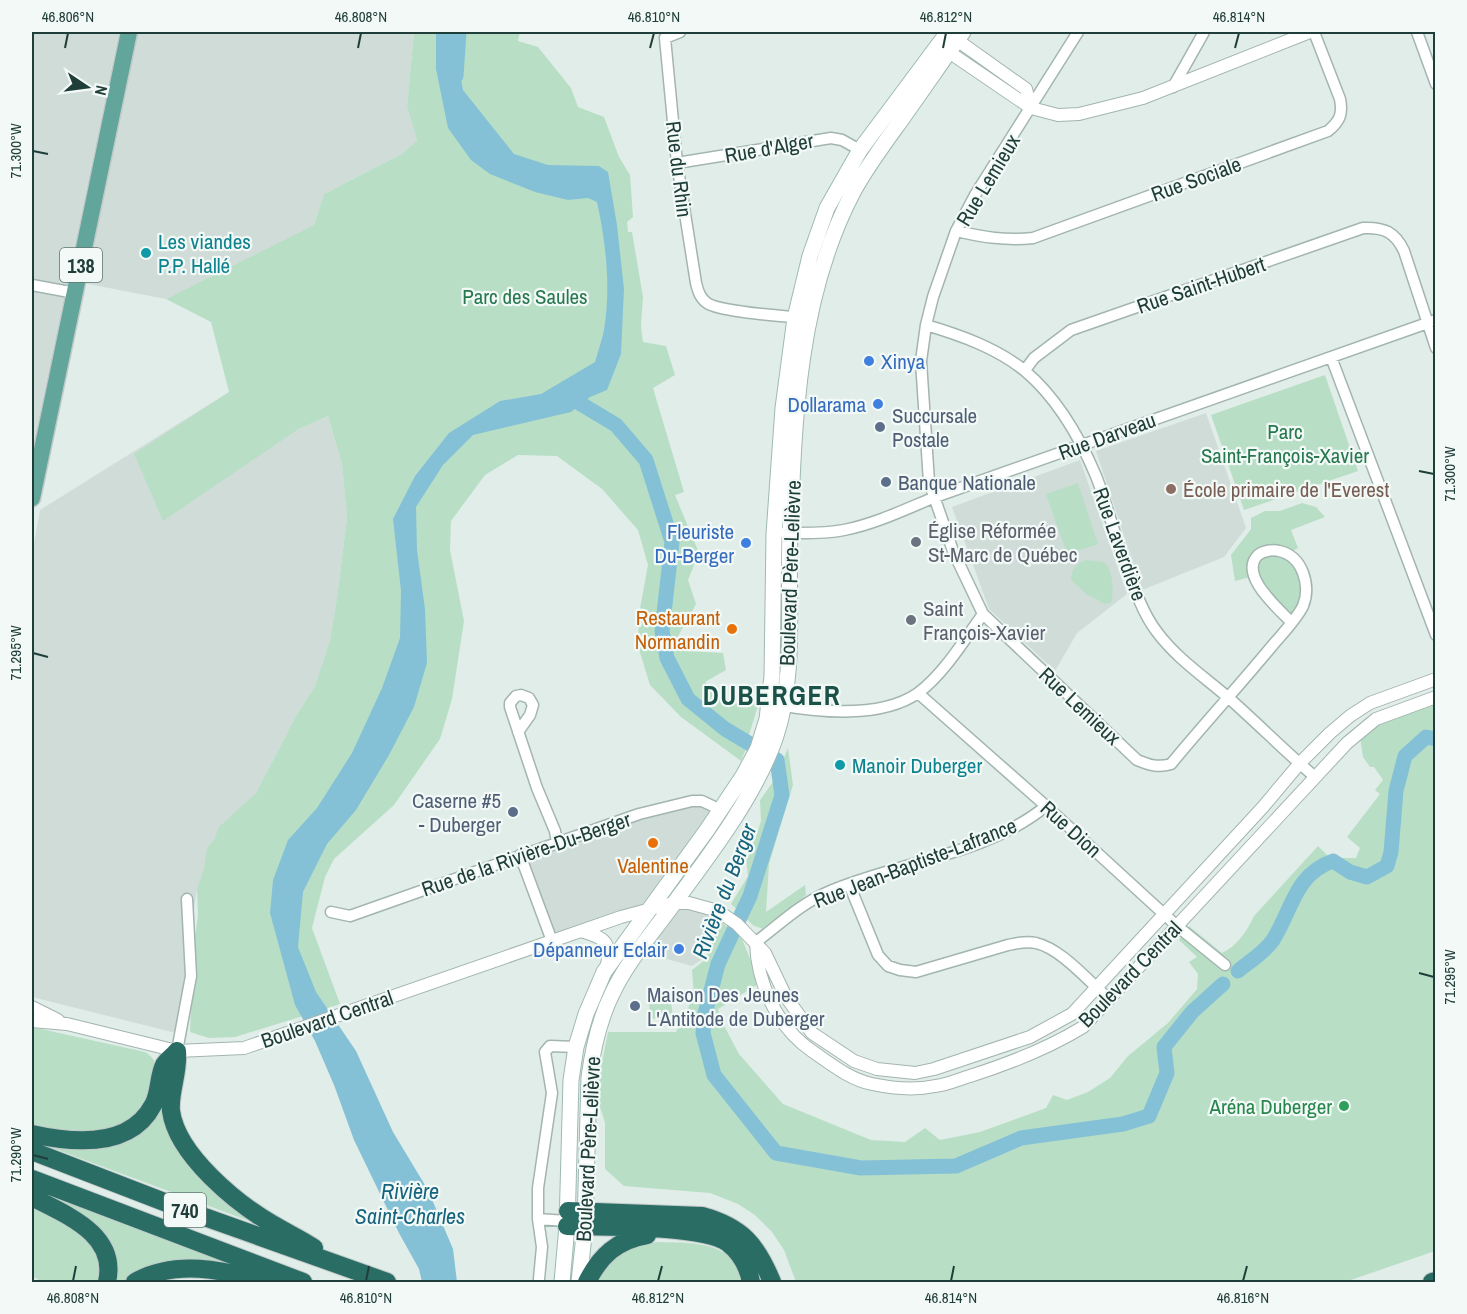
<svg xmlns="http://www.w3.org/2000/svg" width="1467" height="1314" viewBox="0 0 1467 1314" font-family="'Archivo Narrow',sans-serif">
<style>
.built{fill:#cfdcd8}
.green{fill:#b8dfc6}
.water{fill:#85c1d6}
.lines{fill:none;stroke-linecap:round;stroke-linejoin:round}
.river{stroke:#85c1d6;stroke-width:15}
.minor-casing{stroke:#a3b5b0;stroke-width:13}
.tertiary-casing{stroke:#a3b5b0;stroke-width:14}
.secondary-casing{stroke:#9eb9b2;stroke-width:17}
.primary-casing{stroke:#c1c9c8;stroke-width:19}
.motorway-casing{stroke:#c1c9c8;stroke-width:20}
.minor{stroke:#fff;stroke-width:10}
.tertiary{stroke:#fff;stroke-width:12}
.secondary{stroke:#fff;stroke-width:15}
.primary{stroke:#62a59a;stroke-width:16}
.motorway{stroke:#2a6d65;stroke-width:18}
.ticks{fill:none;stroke:#203e39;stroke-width:2}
.culture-dot{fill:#0f9aa8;stroke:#f2f9f6;stroke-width:2}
.shop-dot{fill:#3f7fe0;stroke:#f2f9f6;stroke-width:2}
.service-dot{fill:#5c6f8a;stroke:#f2f9f6;stroke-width:2}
.education-dot{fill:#8d6e63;stroke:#f2f9f6;stroke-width:2}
.worship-dot{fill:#6b7280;stroke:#f2f9f6;stroke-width:2}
.food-dot{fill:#e8710a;stroke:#f2f9f6;stroke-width:2}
.leisure-dot{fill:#2e9e5b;stroke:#f2f9f6;stroke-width:2}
.labels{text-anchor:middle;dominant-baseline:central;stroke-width:4.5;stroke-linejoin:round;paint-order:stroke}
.shield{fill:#f2f9f6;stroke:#5f7672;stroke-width:1.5}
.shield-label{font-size:20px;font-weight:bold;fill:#203e39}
.street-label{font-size:21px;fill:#203e39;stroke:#f2f9f6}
.culture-label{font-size:21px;fill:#0d838f;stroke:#f2f9f6;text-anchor:start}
.park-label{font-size:21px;fill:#27784e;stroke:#f2f9f6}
.shop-label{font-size:21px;fill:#366cbe;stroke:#f2f9f6;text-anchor:end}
.service-label{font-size:21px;fill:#4e5e75;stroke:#f2f9f6;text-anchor:start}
.education-label{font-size:21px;fill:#785e54;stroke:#f2f9f6;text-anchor:start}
.worship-label{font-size:21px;fill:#5b616d;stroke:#f2f9f6;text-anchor:start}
.food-label{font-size:21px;fill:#c56008;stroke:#f2f9f6;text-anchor:end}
.leisure-label{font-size:21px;fill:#27864d;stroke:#f2f9f6;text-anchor:end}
.water-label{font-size:22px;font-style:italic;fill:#16637e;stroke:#f2f9f6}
.district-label{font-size:27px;font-weight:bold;letter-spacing:1.5px;fill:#1a524a;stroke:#f2f9f6}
.neatline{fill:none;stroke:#203e39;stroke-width:2}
.ticks-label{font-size:15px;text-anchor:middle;fill:#203e39}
</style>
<rect width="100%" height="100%" fill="#e1ede8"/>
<path class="built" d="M32 32H119L32 450Z
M137 32H414L407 107 417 140 402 154 324 194 314 225 166 299 83 283Z
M229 392 297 430 328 416 342 464 347 518 337 598 330 640 315 686 296 716 256 793 245 805 197 889 176 1033 32 997V555L40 510Z
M1206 413 1246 528 1224 557 1142 590 1096 451Z
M1080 460 1127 594 1077 633 1055 671 989 609 952 507Z
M692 801 721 810 649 910 546 944 515 856Z
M673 903 718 911 704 958 692 966 638 951Z"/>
<path class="green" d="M414 32H520L518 41 538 47 571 88 578 107 604 117 619 157 630 175 633 217 627 222 628 232H632L643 297 641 326 643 342 666 346 675 375 653 388 684 492 675 495 699 553 688 580 696 604 677 638 686 651 723 653 726 670 705 682 730 705 760 699 749 735 751 736 741 761 681 717 650 685 638 646 639 614 648 565 638 530 602 489 557 456 518 455 485 475 451 521 450 550 464 621 452 699 440 739 394 805 334 859 325 877 312 928 340 1004 325 1009 314 993 296 948 301 891 325 843 354 809 412 706 424 663 423 609 414 551V506L439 462 472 433 581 401 583 403 587 400 502 404 450 434 417 478 395 519 404 594 402 639 385 691 354 755 317 813 290 842 277 879 274 914 303 1016 235 1037 209 1038 190 1032 194 945 198 915 197 889 204 869 207 848 214 840 219 827 256 793 296 716 315 686 330 640 337 598 347 518 342 464 328 416 297 430 163 521 134 454 229 392 211 322 166 299 314 225 324 194 402 154 417 140 407 107Z
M1325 375 1358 471 1244 510 1211 415Z
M1078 483 1098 544 1067 554 1046 494Z
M1302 503 1316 507 1325 517 1291 530 1298 548 1291 552 1257 551 1251 577 1235 581 1231 555 1251 529V518L1265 511H1280Z
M1267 555C1273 555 1281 555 1286 557 1298 563 1305 583 1303 595 1301 603 1295 609 1290 615L1261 583 1258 575 1259 559Z
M1086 560 1103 562 1108 566C1113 578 1114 590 1111 603L1105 604 1086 594 1071 580C1071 569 1076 564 1086 560Z
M1435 703V1251L1345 1282H796L784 1250 772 1232 755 1215 738 1204 710 1193 624 1186 605 1169V1123L597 1097 600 1072 608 1032H676L694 996 692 970 706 959 720 921 742 939 760 983 718 1009 721 1020 739 1054 783 1104 871 1140 905 1142 925 1128 940 1140 980 1132 1046 1108 1053 1095 1067 1100 1088 1092 1110 1078 1128 1056 1168 1023 1197 989 1198 974 1189 962 1197 957 1179 940 1189 926 1222 953C1237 946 1247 931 1254 916L1318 846 1330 858H1356L1360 848 1347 837 1380 794 1375 790 1383 780 1374 767H1370L1363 757 1360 737 1384 722Z
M788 748 793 785 769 864 766 912 805 885 806 895 764 929 754 926 731 904 748 876 746 857 756 837 761 821 760 800 775 779Z
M669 990 673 1016 651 1019 647 993Z
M32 1027 145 1052C171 1067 146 1099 137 1118L91 1135 32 1130Z
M161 1095 165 1111 254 1218 252 1222 47 1146 49 1141 109 1142Z
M34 1188 231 1264 128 1282H112L113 1262Z
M32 1204 97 1243 102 1282H42L32 1276Z
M660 1242C694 1243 734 1241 744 1282H595C612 1258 628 1243 660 1242Z"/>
<path class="water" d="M436 32H459L456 51 463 90 514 154 548 165 599 166 608 172 617 225 624 289 621 354 607 390 590 397 571 412 473 435 443 465 416 507 417 550 425 609 427 663 414 707 389 755 356 810 327 844 303 892 298 947 316 992 356 1051 393 1132 428 1190 453 1249 457 1282H422L419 1269 399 1233 354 1140 334 1085 315 1041 295 1005 270 913 273 880 288 840 317 808 352 753 382 688 400 638 401 591 393 519 415 476 449 433 500 401 541 394 595 362C598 351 602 340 604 330 611 288 606 243 597 202L588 198 568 200 535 192 490 174 471 160 448 128 436 69Z"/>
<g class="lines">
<path class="river" d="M456 76 459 32
M566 395 616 425 646 460 672 542 662 631 667 658 688 699 725 729 777 760 782 795 750 896 718 964 705 1014 703 1033 714 1075 776 1153 861 1168 956 1166 1021 1138 1123 1124 1149 1116 1167 1073 1164 1047 1192 1012 1223 984
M1238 971C1249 962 1265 952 1273 940 1292 910 1295 874 1333 861L1350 872 1367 877 1387 866 1391 852 1396 791 1405 756 1426 737 1436 739"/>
<defs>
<path id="minor" d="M680 32 665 38 677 163 696 283C698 291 700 298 707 303 720 312 783 316 802 318
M1078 32 975 195 956 231 933 297 926 325 921 361 929 482 953 551 983 614 1137 760C1149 765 1158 768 1171 764 1204 724 1239 686 1272 646 1282 634 1296 620 1303 606 1311 586 1303 556 1279 551 1273 549 1263 551 1258 555 1238 575 1279 609 1291 622
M1417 32 1436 84
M1173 87 1204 32
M677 163 831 138 842 140 860 150
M956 231C983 237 1006 241 1033 238L1328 131C1340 121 1343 114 1340 99L1314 32
M32 285 75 293
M926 325C960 335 997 348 1025 371 1057 398 1080 438 1096 476 1106 501 1112 528 1122 553 1132 580 1140 610 1157 632 1177 659 1206 678 1231 700 1259 725 1286 752 1315 777
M1331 357 1436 635
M1025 370 1034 358 1071 330 1363 228C1384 227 1395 232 1404 251L1436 348
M784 533C804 533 824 534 844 530 875 524 906 509 935 497L1436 320
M918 693 1046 806 1177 926 1225 965
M778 705C819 712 881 719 918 693 943 675 965 639 983 614
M518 732 530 715 533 705 529 698 521 695 516 696 510 703V707L537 788 555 831 557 842
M520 855 552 941
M849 884 878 955 888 966 900 970 916 972 1008 945C1018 943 1026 941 1036 943 1062 949 1089 982 1109 999
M331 912 350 916 639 814 692 801H702L721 810
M756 942C779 925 800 904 828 892 897 862 987 855 1046 806
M177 1051 191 976 187 899
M538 1219 567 1221
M539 1279 542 1247 538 1219V1188L552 1093 545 1052 550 1046 576 1047"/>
<path id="tertiary" d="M950 35 1026 89 1031 108
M943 48 1031 108 1058 115 1079 114 1143 98 1310 32
M581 931C605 938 613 942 606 969
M756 942C757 983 777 1027 812 1051 831 1064 849 1079 872 1084 891 1088 916 1090 935 1086 947 1085 959 1079 970 1076 1011 1063 1047 1049 1083 1027L1347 743 1376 719 1436 697
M32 1007 58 1020
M32 1021 67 1024 177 1051 244 1048 621 917 673 903H689L718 911 737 924 765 953 786 997 812 1033 854 1061 877 1069 915 1073 934 1069 1030 1037 1072 1014 1263 807 1300 763 1330 733 1350 716 1370 703 1436 679"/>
<path id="secondary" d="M562 1282 567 1226 571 1080 576 1047 586 1014 604 972 707 830 743 776 758 748 767 719 772 676 774 534 783 408 795 318 810 256 827 208 860 150 948 32
M579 1282 585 1226 589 1077C593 1048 599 1020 612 994 625 966 645 942 663 918 702 865 753 801 775 739 797 675 787 600 790 534 794 418 798 297 853 192 867 166 886 141 904 116 924 88 943 60 963 32"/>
<path id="primary" d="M32 498 129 32"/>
<path id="motorway" d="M177 1051C179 1073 169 1092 171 1111 177 1155 237 1204 274 1225 287 1233 301 1239 314 1248
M32 1134C72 1143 130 1149 153 1105 160 1093 158 1077 164 1065 167 1060 173 1056 177 1051
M32 1151 185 1210 387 1282
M32 1179 303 1282
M32 1197C66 1215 118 1234 107 1282
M568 1211 702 1216C742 1227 757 1245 772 1282
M567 1226C602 1227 703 1225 728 1243 741 1253 748 1267 751 1282
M135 1282C177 1258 225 1271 269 1282
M587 1282C600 1256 617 1240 647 1235
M1432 1282 1436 1281"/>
</defs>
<use href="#minor" class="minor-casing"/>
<use href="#tertiary" class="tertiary-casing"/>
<use href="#secondary" class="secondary-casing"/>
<use href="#primary" class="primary-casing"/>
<use href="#motorway" class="motorway-casing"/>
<use href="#minor" class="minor"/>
<use href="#tertiary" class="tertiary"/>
<use href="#secondary" class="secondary"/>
<use href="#primary" class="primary"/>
<use href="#motorway" class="motorway"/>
</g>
<path class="ticks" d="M65 48 68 33M358 48 361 33M650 48 654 33M943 48 946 33M1235 48 1239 33M33 151 48 154M1419 471 1434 474M33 653 48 657M1419 973 1434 977M33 1155 48 1159M73 1281 76 1266M366 1281 369 1266M658 1281 662 1266M951 1281 954 1266M1243 1281 1247 1266"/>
<g class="culture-dot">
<circle cx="146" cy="253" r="6"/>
<circle cx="840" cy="765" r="6"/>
</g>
<g class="shop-dot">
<circle cx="869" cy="361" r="6"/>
<circle cx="878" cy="404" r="6"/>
<circle cx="746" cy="543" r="6"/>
<circle cx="679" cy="949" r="6"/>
</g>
<g class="service-dot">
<circle cx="880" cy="427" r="6"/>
<circle cx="886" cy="482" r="6"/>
<circle cx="513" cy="812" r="6"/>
<circle cx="635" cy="1006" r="6"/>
</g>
<circle class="education-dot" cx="1171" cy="489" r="6"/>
<g class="worship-dot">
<circle cx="916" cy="542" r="6"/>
<circle cx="911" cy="620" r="6"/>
</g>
<g class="food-dot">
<circle cx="732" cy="629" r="6"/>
<circle cx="653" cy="843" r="6"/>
</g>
<circle class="leisure-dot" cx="1344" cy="1106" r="6"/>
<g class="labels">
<g class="shield">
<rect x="60" y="248" width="42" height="34" rx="4.5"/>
<rect x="164" y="1193" width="42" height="34" rx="4.5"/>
</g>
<g class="shield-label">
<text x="81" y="265">138</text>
<text x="185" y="1210">740</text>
</g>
<g class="street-label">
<text transform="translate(769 148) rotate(-10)">Rue d'Alger</text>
<text transform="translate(679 169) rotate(83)">Rue du Rhin</text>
<text transform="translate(1196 179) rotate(-20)">Rue Sociale</text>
<text transform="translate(988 180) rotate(-59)">Rue Lemieux</text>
<text transform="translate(1201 285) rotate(-19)">Rue Saint-Hubert</text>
<text transform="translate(1107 436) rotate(-20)">Rue Darveau</text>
<text transform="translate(1120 544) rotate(70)">Rue Laverdière</text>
<text transform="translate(790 573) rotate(-88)">Boulevard Père-Lelièvre</text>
<text transform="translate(1080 706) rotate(43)">Rue Lemieux</text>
<text transform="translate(1071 829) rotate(42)">Rue Dion</text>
<text transform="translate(526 854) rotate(-19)">Rue de la Rivière-Du-Berger</text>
<text transform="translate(915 863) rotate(-21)">Rue Jean-Baptiste-Lafrance</text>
<text transform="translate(1130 974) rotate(-46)">Boulevard Central</text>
<text transform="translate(327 1019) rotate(-19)">Boulevard Central</text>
<text transform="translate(588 1149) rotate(-87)">Boulevard Père-Lelièvre</text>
</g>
<g class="culture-label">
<text x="158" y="241">Les viandes<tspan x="158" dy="24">P.P. Hallé</tspan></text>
<text x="852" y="765">Manoir Duberger</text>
</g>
<g class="park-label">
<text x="525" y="296">Parc des Saules</text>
<text x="1285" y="431">Parc<tspan x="1285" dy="24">Saint-François-Xavier</tspan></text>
</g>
<g class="shop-label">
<text x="881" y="361" text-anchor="start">Xinya</text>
<text x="866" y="404">Dollarama</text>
<text x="734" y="531">Fleuriste<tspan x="734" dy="24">Du-Berger</tspan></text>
<text x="667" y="949">Dépanneur Eclair</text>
</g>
<g class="service-label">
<text x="892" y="415">Succursale<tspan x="892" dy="24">Postale</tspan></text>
<text x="898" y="482">Banque Nationale</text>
<text x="501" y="800" text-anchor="end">Caserne #5<tspan x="501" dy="24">- Duberger</tspan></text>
<text x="647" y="994">Maison Des Jeunes<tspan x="647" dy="24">L'Antitode de Duberger</tspan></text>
</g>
<g class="education-label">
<text x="1183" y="489">École primaire de l'Everest</text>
</g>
<g class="worship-label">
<text x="928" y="530">Église Réformée<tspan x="928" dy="24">St-Marc de Québec</tspan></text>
<text x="923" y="608">Saint<tspan x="923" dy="24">François-Xavier</tspan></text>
</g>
<g class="food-label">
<text x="720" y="617">Restaurant<tspan x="720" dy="24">Normandin</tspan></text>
<text x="653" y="865" text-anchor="middle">Valentine</text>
</g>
<g class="leisure-label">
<text x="1332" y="1106">Aréna Duberger</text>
</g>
<g class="water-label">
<text transform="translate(724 891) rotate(-69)">Rivière du Berger</text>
<text x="410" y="1191">Rivière<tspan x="410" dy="25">Saint-Charles</tspan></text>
</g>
<g class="district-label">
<text x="772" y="695">DUBERGER</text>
</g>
</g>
<rect width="1467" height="1314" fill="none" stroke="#f2f9f6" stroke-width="66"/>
<g transform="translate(87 87) rotate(103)" stroke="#f2f9f6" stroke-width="4.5" paint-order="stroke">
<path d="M0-4.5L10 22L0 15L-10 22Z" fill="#203e39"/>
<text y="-9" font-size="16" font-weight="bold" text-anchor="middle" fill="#203e39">N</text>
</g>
<rect x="33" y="33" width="1401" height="1248" class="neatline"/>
<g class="ticks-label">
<text x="68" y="22">46.806°N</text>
<text x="361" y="22">46.808°N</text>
<text x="654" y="22">46.810°N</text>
<text x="946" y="22">46.812°N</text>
<text x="1239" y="22">46.814°N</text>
<text transform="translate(16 151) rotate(-90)" y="5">71.300°W</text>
<text transform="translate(1450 474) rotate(-90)" y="5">71.300°W</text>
<text transform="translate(16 653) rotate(-90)" y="5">71.295°W</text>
<text transform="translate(1450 977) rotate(-90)" y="5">71.295°W</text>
<text transform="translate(16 1155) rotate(-90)" y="5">71.290°W</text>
<text x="73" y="1303">46.808°N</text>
<text x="366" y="1303">46.810°N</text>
<text x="658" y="1303">46.812°N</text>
<text x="951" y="1303">46.814°N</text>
<text x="1243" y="1303">46.816°N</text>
</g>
</svg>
